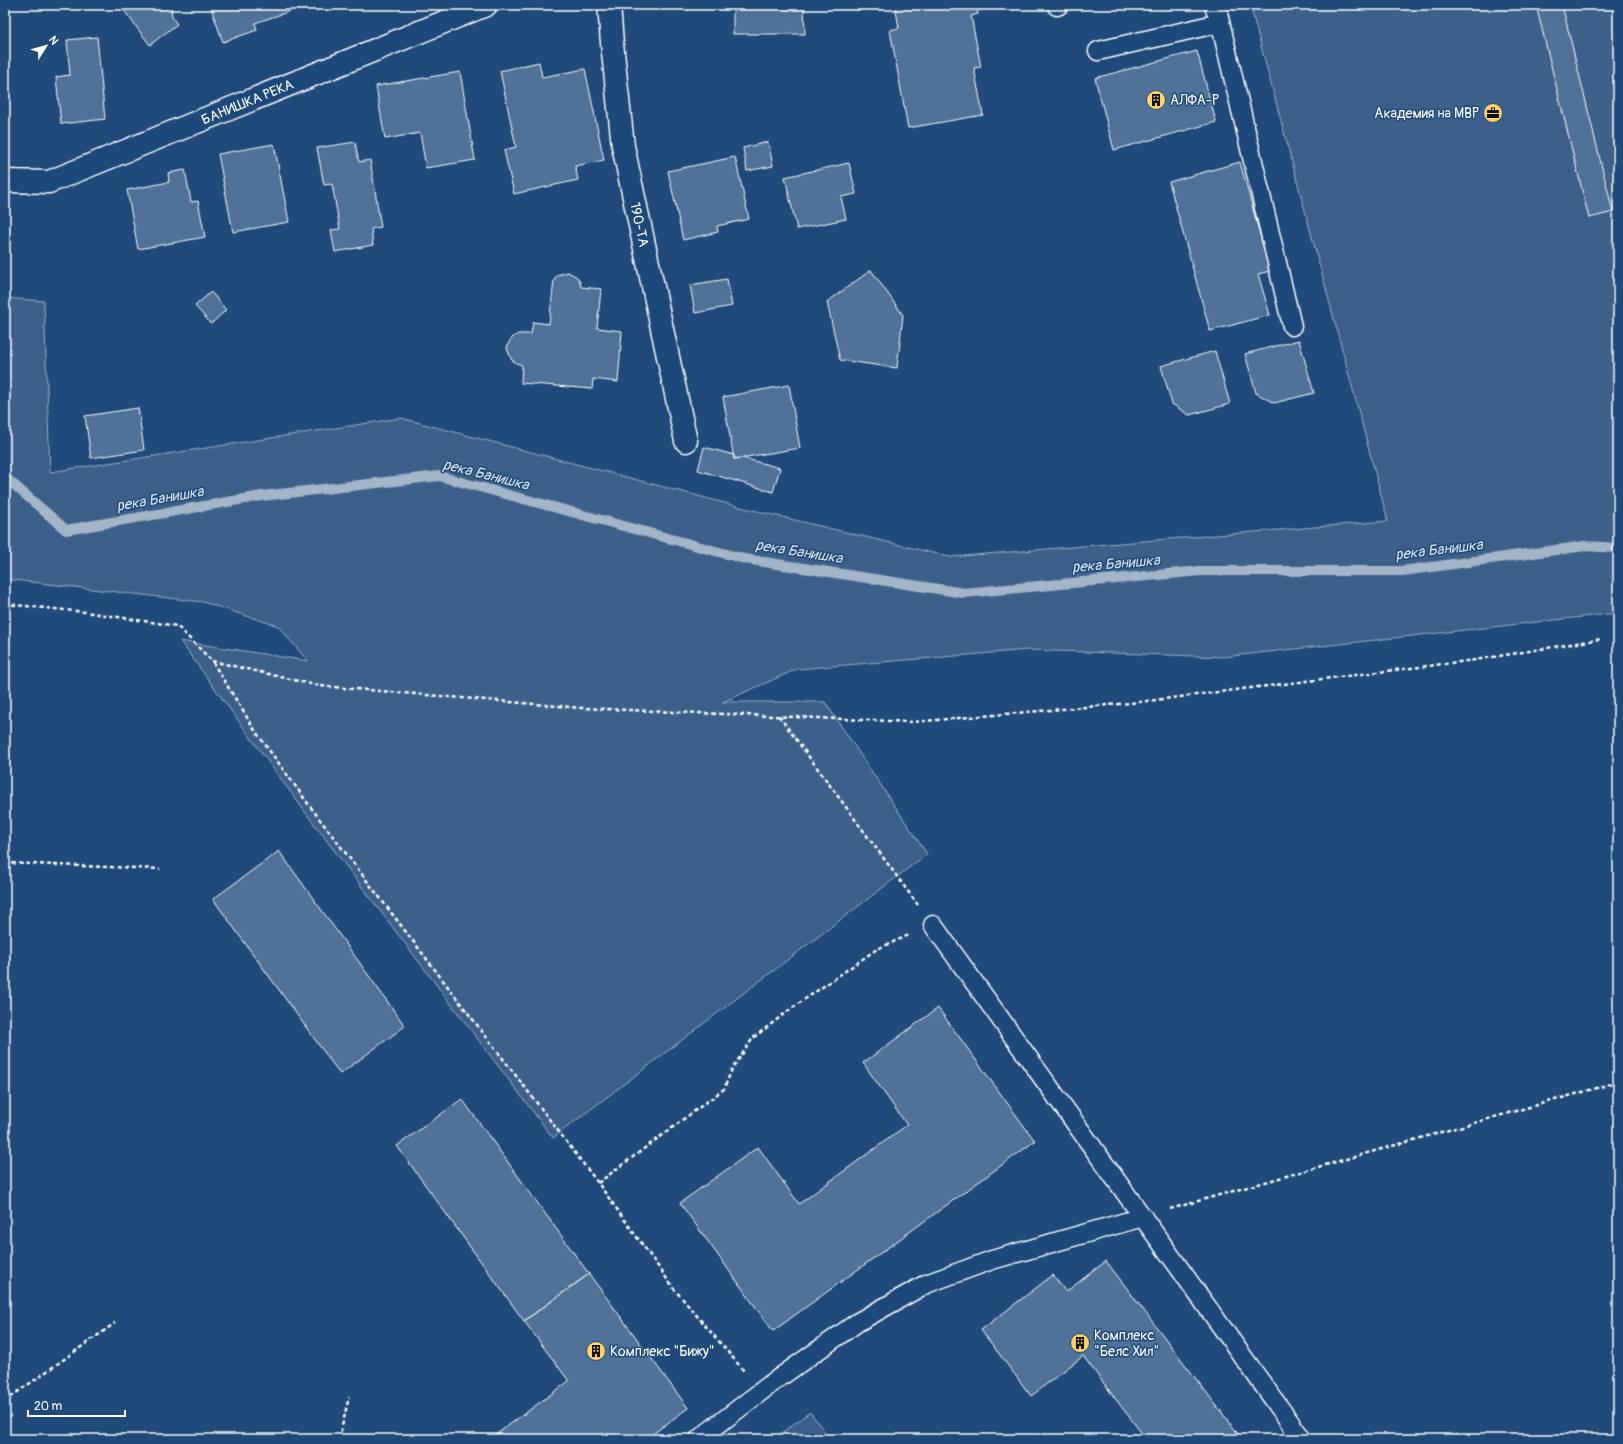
<svg xmlns="http://www.w3.org/2000/svg" width="1623" height="1444" viewBox="0 0 1623 1444" font-family="Pangolin,sans-serif">
<style>
.green{fill:#3c618b;stroke:#9eb0c5}
.lines{fill:none;stroke-linecap:round;stroke-linejoin:round}
.stream{stroke:#a3b5c8;stroke-width:10}
.building{fill:#507197;stroke:#fff}
.lane-casing{stroke:#fff;stroke-width:21}
.street-casing{stroke:#fff;stroke-width:25}
.path{stroke:#fff;stroke-width:2.5;stroke-dasharray:4 3;stroke-linecap:butt}
.lane{stroke:#1f4a7a;stroke-width:18}
.street{stroke:#1f4a7a;stroke-width:22}
.labels{text-anchor:middle;dominant-baseline:central;stroke-width:3;stroke-linejoin:round;paint-order:stroke}
.poi-label{font-size:14px;fill:#fff;stroke:#1f4a7a;text-anchor:start}
.street-label{font-size:14px;fill:#fff;stroke:#1f4a7a}
.water-label{font-size:15px;font-style:italic;fill:#d8e0e8;stroke:#1f4a7a}
</style>
<rect width="100%" height="100%" fill="#1f4a7a"/>
<filter id="ink" filterUnits="userSpaceOnUse"><feTurbulence type="fractalNoise" baseFrequency=".025" numOctaves="2"/><feDisplacementMap in="SourceGraphic" scale="8" xChannelSelector="R" yChannelSelector="G"/><feConvolveMatrix kernelMatrix="1 2 1 2 8 2 1 2 1" color-interpolation-filters="sRGB"/></filter>
<g filter="url(#ink)">
<path class="green" d="M1250 5H1618V613L1223 657 1028 650 797 669 723 702H825L927 854 553 1138 308 816 180 641 308 661 278 626 203 602 5 579V298L44 301 50 472 401 418 744 508 950 557 1388 521Z
M810 1412 830 1439H773Z"/>
<g class="lines">
<path class="stream" d="M5 477 66 530 262 496 439 476 745 559 964 593 1201 571H1402L1585 546 1618 548"/>
</g>
<path class="building" d="M120 5H171L172 17 177 24 150 45Z
M210 5H308L255 23 257 30 223 42Z
M733 5H804L805 34H733Z
M895 5H977L978 14 971 16 981 67 974 68 983 115 908 128 890 30 899 28Z
M1536 5H1562L1613 212 1589 218Z
M97 37 105 119 61 124 56 77 70 75 67 40Z
M1197 51 1216 122 1114 150 1095 78Z
M539 62 542 77 585 69 604 160 575 166 578 180 514 194 504 150 516 147 500 71Z
M460 72 475 160 426 168 420 133 385 139 376 86Z
M355 142 359 162 370 160 381 227 371 229 373 245 335 252 331 230 340 229 332 184 324 185 317 148Z
M768 142 773 166 747 171 743 148Z
M274 144 289 222 233 232 218 154Z
M735 157 749 219 717 226 718 232 683 240 668 171Z
M1240 162 1270 271 1258 274 1270 315 1210 331 1169 182Z
M849 163 856 194 841 197 846 219 797 229 785 177Z
M185 170 191 202 198 201 205 237 138 249 127 190 169 182 168 173Z
M871 270 903 315 897 368 840 360 827 302Z
M568 272 577 277 580 282 581 287 601 289 597 328 622 331 618 382 593 379 592 389 521 383 522 365 516 363 511 359 507 348 509 342 513 337 518 334H531L533 322 549 324 554 280 557 275Z
M727 279 732 306 695 313 690 285Z
M211 292 226 310 211 324 195 306Z
M1299 340 1314 393 1274 403 1256 393 1245 354Z
M1215 351 1230 404 1189 415 1172 404 1161 366Z
M789 385 800 448 734 459 723 397Z
M138 408 144 450 91 458 85 416Z
M704 447 734 455V459L743 458 780 468 773 492 698 470Z
M279 851 405 1026 340 1074 213 899Z
M938 1008 1035 1141 773 1331 680 1203 758 1147 799 1204 907 1125 863 1063Z
M462 1099 589 1274 524 1321 397 1146Z
M1106 1261 1242 1439H1146L1083 1356 1031 1396 981 1330 1053 1275 1066 1292Z
M589 1274 688 1408 646 1439H490L569 1381 524 1321Z"/>
<g class="lines">
<defs>
<path id="lane" d="M1057 6 1059 5
M1217 9 1292 326
M1098 51 1220 23
M933 925 1302 1439
M699 1439 776 1380 858 1322 926 1284 992 1260 1143 1217"/>
<g id="street">
<path id="s1" d="M609 5 612 43 623 146 686 441"/>
<path d="M1216 5 1217 9"/>
<path id="s2" d="M5 181 49 182 486 5"/>
</g>
</defs>
<use href="#lane" class="lane-casing"/>
<use href="#street" class="street-casing"/>
<path class="path" d="M5 604 85 612 177 626 212 661 256 732 312 809 598 1183 675 1290 745 1372
M212 661 320 686 582 708 913 722 1131 703 1475 660 1601 639
M779 716 918 905
M5 863 160 869
M598 1183 724 1089 732 1069 753 1038 788 1011 877 949 909 935
M1170 1209 1618 1082
M5 1401 115 1323
M339 1439 349 1397"/>
<use href="#lane" class="lane"/>
<use href="#street" class="street"/>
</g>
</g>
<defs>
<symbol id="building-disc" viewBox="-11 -11 22 22"><circle r="9.5" fill="#ffd166" stroke="#1f4a7a"/><path d="M-4-6H4V6H1V3H-1V6H-4ZM-2.5-4.3h1.7v1.8h-1.7ZM.8-4.3h1.7v1.8H.8ZM-2.5-1h1.7V.8h-1.7ZM.8-1h1.7V.8H.8Z" fill="#111"/></symbol>
<symbol id="office-disc" viewBox="-11 -11 22 22"><circle r="9.5" fill="#ffd166" stroke="#1f4a7a"/><path d="M-6-3h4V-5.5h4V-3h4V5H-6ZM-1-4.5V-3h2v-1.5ZM-6 0V1H6V0Z" fill="#111"/></symbol>
</defs>
<g fill-rule="evenodd">
<use href="#building-disc" x="1145" y="89" width="22" height="22"/>
<use href="#office-disc" x="1482" y="102" width="22" height="22"/>
<use href="#building-disc" x="1069" y="1332" width="22" height="22"/>
<use href="#building-disc" x="585" y="1340" width="22" height="22"/>
</g>
<g class="labels">
<g class="poi-label">
<text x="1170" y="100">АЛФА-Р</text>
<text x="1479" y="113" text-anchor="end">Академия на МВР</text>
<text x="1094" y="1335">Комплекс<tspan x="1094" dy="16">"Белс Хил"</tspan></text>
<text x="610" y="1351">Комплекс "Бижу"</text>
</g>
<g class="street-label">
<text stroke="none"><textPath href="#s2" startOffset="258">БАНИШКА РЕКА</textPath></text>
<text stroke="none"><textPath href="#s1" startOffset="222">190-ТА</textPath></text>
</g>
<g class="water-label">
<text transform="translate(486 475) rotate(14)">река Банишка</text>
<text transform="translate(160 499) rotate(-10)">река Банишка</text>
<text transform="translate(1439 550) rotate(-7)">река Банишка</text>
<text transform="translate(799 552) rotate(9)">река Банишка</text>
<text transform="translate(1116 564) rotate(-5)">река Банишка</text>
</g>
</g>
<rect width="1623" height="1444" fill="none" stroke="#1f4a7a" stroke-width="20"/>
<rect x="10" y="10" width="1603" height="1424" fill="none" stroke="#fff" stroke-width="1.5" filter="url(#ink)"/>
<g transform="translate(46 46) rotate(53)" stroke="#1f4a7a" stroke-width="3" paint-order="stroke">
<path d="M0-3L7 15L0 10L-7 15Z" fill="#ffffff"/>
<text y="-6" font-size="11" font-weight="bold" text-anchor="middle" fill="#ffffff">N</text>
</g>
<path d="M28 1410v6h97v-6" fill="none" stroke="#ffffff" stroke-width="2"/>
<text x="34" y="1410" font-size="12" fill="#ffffff" stroke="#1f4a7a" stroke-width="3" paint-order="stroke">20 m</text>
</svg>
